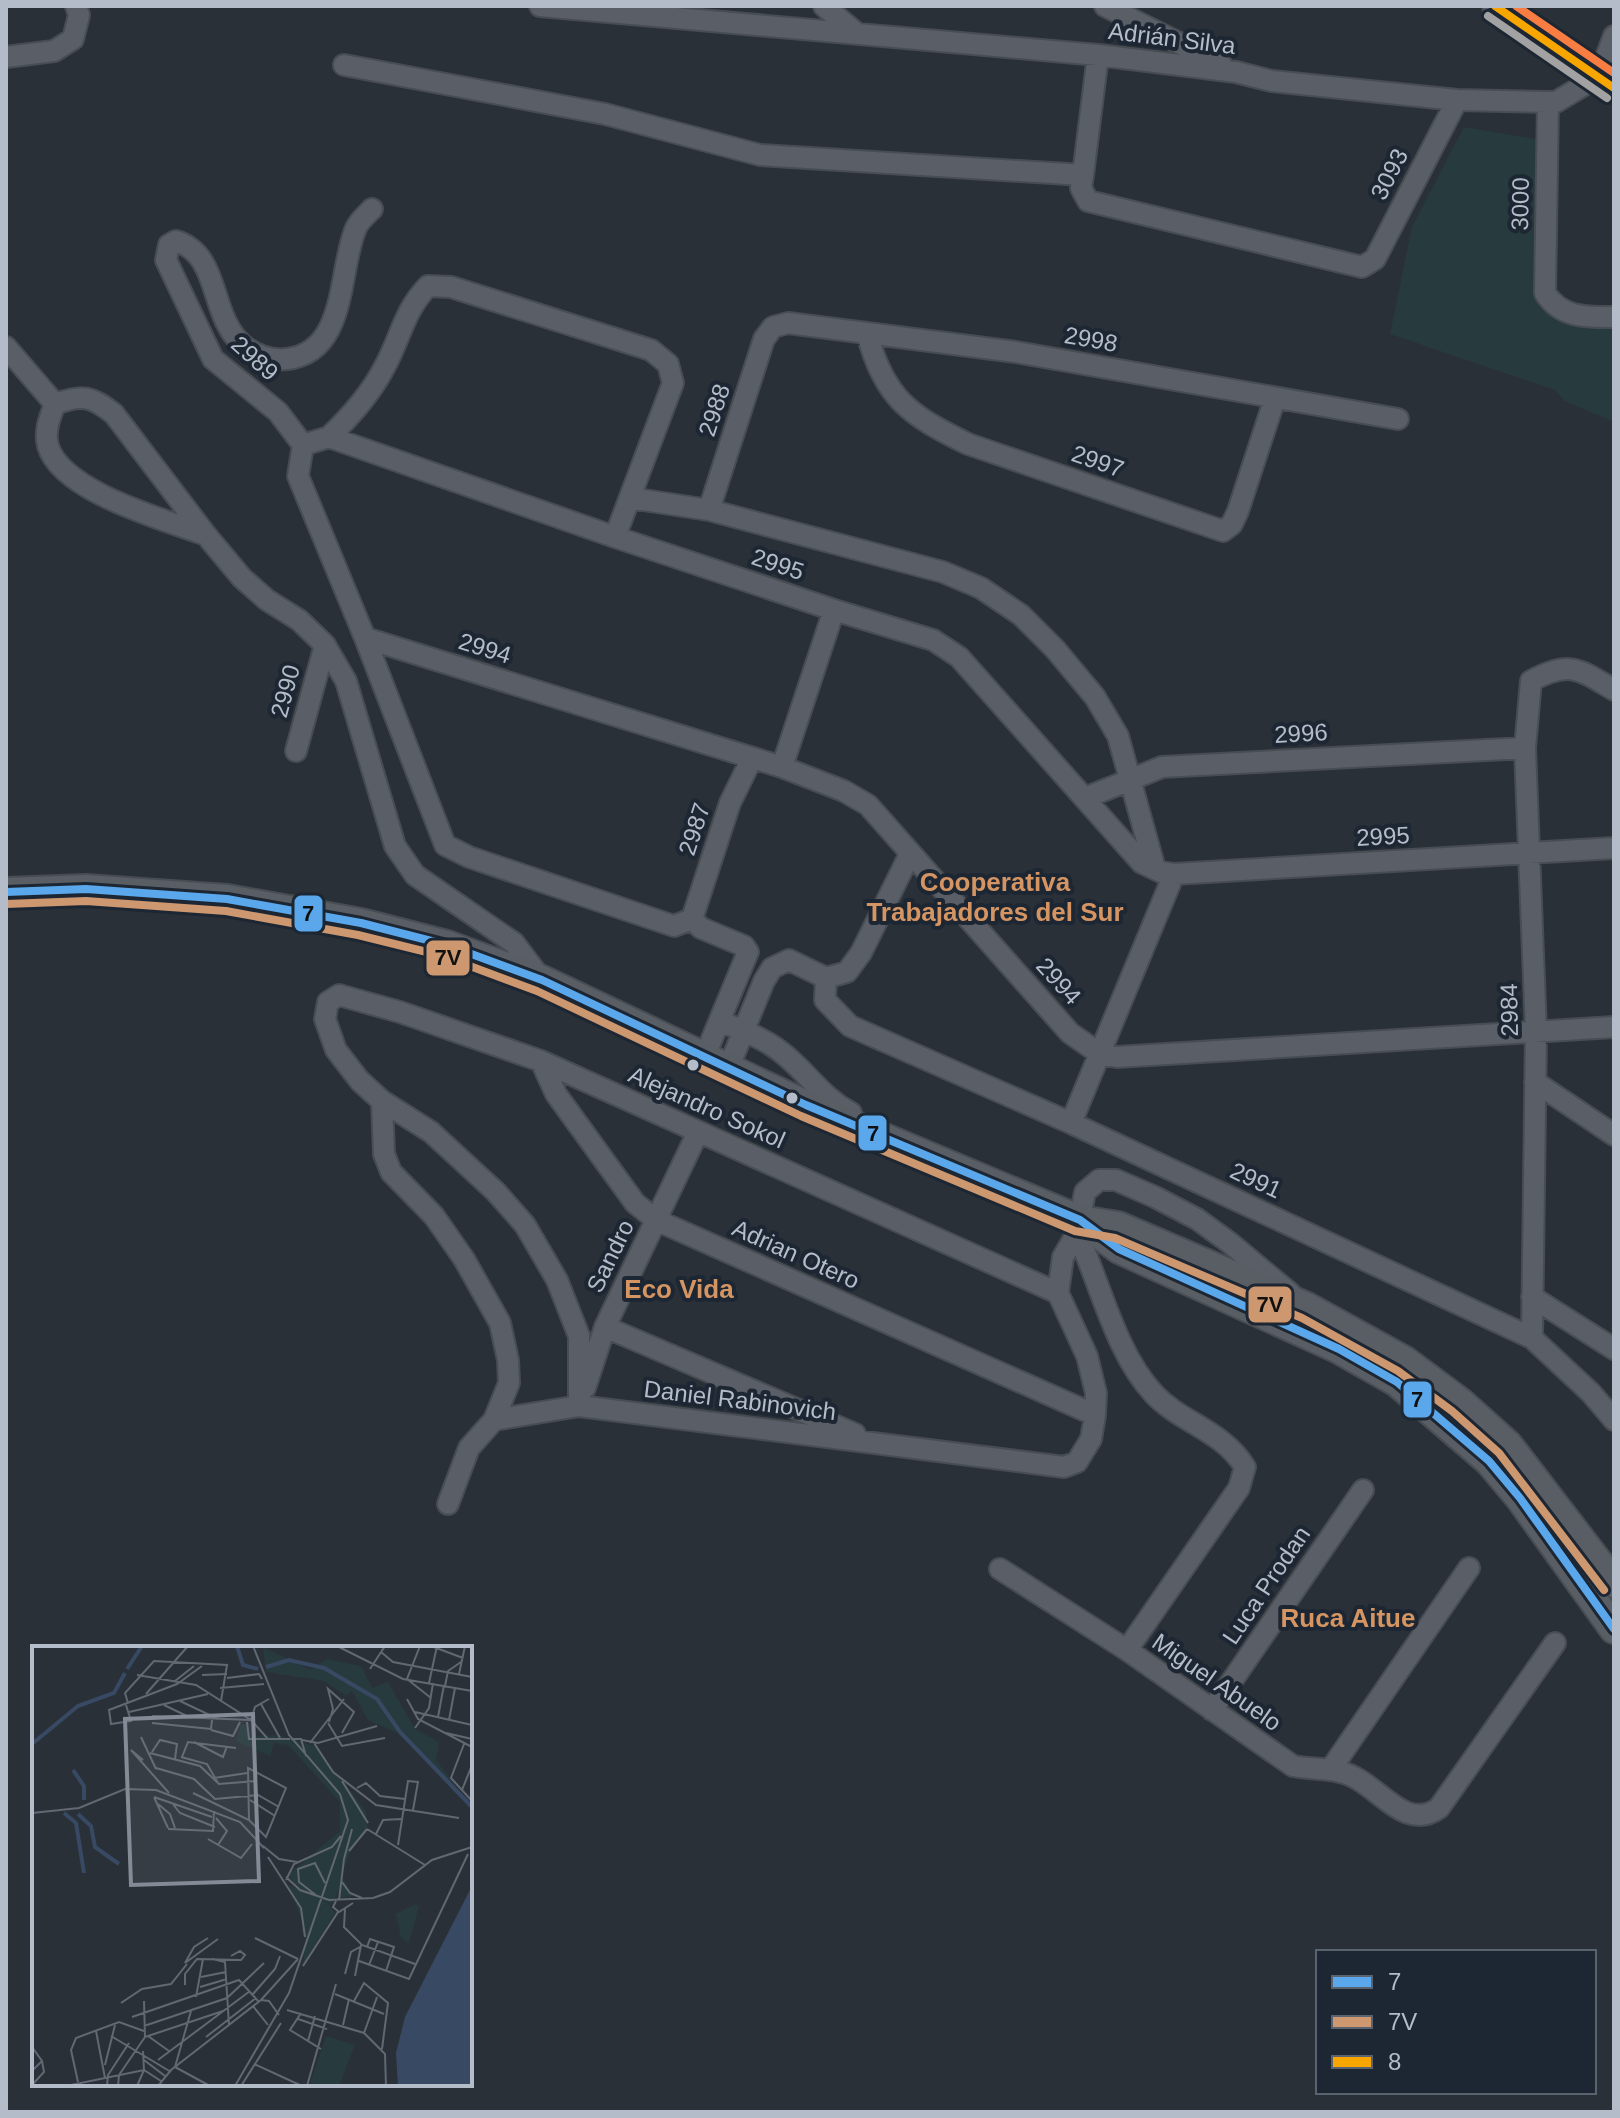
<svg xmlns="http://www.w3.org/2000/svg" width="1620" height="2118" viewBox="0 0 1620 2118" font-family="Helvetica,sans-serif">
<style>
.green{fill:#273a3e}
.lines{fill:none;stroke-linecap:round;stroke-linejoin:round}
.minor-casing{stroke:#484c53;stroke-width:24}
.tertiary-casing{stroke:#484c53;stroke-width:28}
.secondary-casing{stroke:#484c53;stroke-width:32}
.minor{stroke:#5a5e66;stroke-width:20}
.tertiary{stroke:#5a5e66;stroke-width:24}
.secondary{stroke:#595d64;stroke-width:28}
.bus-1-casing{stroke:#1d2633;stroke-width:14}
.bus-2-casing{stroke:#1d2633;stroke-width:14}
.bus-3-casing{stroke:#1d2633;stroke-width:14}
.bus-4-casing{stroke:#1d2633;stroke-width:14}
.bus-5-casing{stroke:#1d2633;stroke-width:14}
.bus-1{stroke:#5aa8eb;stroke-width:8}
.bus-2{stroke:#cd976f;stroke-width:8}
.bus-3{stroke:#f7a600;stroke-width:8}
.bus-4{stroke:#a2a2a2;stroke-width:8}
.bus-5{stroke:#f77d43;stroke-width:8}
.bus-dot{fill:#b4bcc9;stroke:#1d2633;stroke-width:3}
.labels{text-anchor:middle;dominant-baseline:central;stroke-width:8;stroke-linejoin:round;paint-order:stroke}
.street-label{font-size:24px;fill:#b4bcc9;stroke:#1d2633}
.neighbourhood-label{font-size:26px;font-weight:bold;fill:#d59563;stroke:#1d2633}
.inset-river{fill:none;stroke:#384963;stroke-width:4}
.inset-road{fill:none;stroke:#616872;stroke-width:2}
.view{fill:#848b96;fill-opacity:0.15;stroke:#848b96;stroke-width:4}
.inset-edge{fill:none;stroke:#b4bcc9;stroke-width:4}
.line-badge{stroke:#1d2633;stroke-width:3}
.pale-badge-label{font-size:22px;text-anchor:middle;font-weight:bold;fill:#111}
</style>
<rect width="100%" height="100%" fill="#2a3038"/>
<path class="green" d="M1464 127 1547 141 1553 305 1614 317V422L1565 401 1555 390 1390 334 1412 227Z"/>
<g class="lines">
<defs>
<path id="minor" d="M540 6 1098 55 1236 72 1272 81 1457 100 1548 102H1556L1599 76 1614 36
M824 6 855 32
M1105 6 1221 64
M6 57 54 51 73 39 79 15 76 6
M344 65 605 114 760 155 1083 175 1098 55
M1548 102 1545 293C1561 318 1586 317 1614 317
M1083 175 1081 188 1088 201 1362 267 1375 259 1457 100
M372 209C366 215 359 221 356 228 338 269 348 352 287 359 271 361 254 355 242 344 209 315 221 255 176 241L169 245 166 260 213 359 278 412 303 445 298 476 365 638 445 845 469 857 674 926 692 919
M867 333C884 399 911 416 968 444L1223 531 1232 524 1238 511 1275 398
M6 347 55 404
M329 437C351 416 370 395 384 368 401 338 403 312 428 286L451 287 651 350 668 364 673 383 615 537
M303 445 329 437 615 537 834 610 933 640 959 657 1142 863 1161 872 1174 874 1614 848
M630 498 709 510 943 572 981 588 1021 615 1055 649 1095 697 1118 736 1155 869
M709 510 764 339 773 327 788 323 1016 352 1398 419
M206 535C163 519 62 492 48 446 44 431 50 417 55 404 83 394 91 396 114 414L206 535 242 578 267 600 299 620 325 645 346 681 395 846 415 875 514 943 542 980
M365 638 782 767 844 791 868 805 1070 1033 1100 1054 1117 1057 1614 1027
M296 751 325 645
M782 767 834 610
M1085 798 1162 767 1525 748
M692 919 701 928 744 946 748 952 704 1058
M692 919 730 803 752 758
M826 978 825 1000 850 1026 1071 1123 1532 1338 1591 1393 1614 1420
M720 1021C743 1031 767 1039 786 1056 811 1077 821 1096 851 1113
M541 1061 556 1094 635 1203 656 1220 1095 1415
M728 1069 764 981 772 968 789 960 826 978 847 972 861 953 910 854
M1535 1082 1614 1135
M382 1101 384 1154 391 1172 434 1216 464 1259 500 1323 508 1360 509 1383 494 1420 469 1448 448 1504
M1071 1123 1174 874
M1077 1233C1100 1283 1116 1354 1154 1394 1181 1423 1222 1430 1245 1467L1239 1488 1127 1650
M1532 1297 1614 1349
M605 1327 855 1434
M1532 1338 1536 1031 1525 748 1531 681C1570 660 1579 669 1614 690
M585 1388 605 1327 698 1132
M579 1406V1336L557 1280 525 1225 496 1192 431 1132 382 1101 360 1081 336 1050 325 1019 328 1002 339 995 400 1012 541 1061 1058 1293
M494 1420 579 1406 1064 1467 1077 1462 1091 1439 1095 1415 1096 1393 1087 1356 1058 1293 1063 1257 1077 1233 1085 1192 1099 1180H1116L1155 1197 1197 1219 1230 1243 1290 1293
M1000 1569 1127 1650 1293 1766C1314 1770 1334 1767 1354 1777 1382 1791 1407 1831 1439 1808L1555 1643
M1212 1710 1363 1490
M1331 1769 1469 1568"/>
<path id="tertiary" d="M1495 6 1614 88"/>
<path id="secondary" d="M6 892 86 889 227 899 361 923 447 945 542 980 806 1105 1080 1220 1118 1226 1307 1307 1405 1361 1460 1402 1508 1445 1614 1583
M1084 1223 1119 1249 1339 1349 1397 1382 1489 1461 1520 1498 1614 1629"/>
</defs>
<use href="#minor" class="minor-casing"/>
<use href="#tertiary" class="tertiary-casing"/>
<use href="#secondary" class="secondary-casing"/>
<use href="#minor" class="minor"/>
<use href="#tertiary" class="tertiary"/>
<use href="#secondary" class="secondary"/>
<defs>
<path id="bus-1" d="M6 892 86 889 227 899 361 923 447 945 542 980 806 1105 1080 1220 1119 1249 1339 1349 1397 1382 1489 1461 1520 1498 1614 1629"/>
<path id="bus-2" d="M6 904 86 901 226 911 358 935 443 956 537 991 801 1116 1075 1231 1115 1238 1302 1318 1398 1371 1452 1411 1499 1453 1604 1590"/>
<path id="bus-3" d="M1495 6 1614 88"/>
<path id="bus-4" d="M1488 16 1607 98"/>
<path id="bus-5" d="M1516 6 1614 73"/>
</defs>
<use href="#bus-1" class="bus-1-casing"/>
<use href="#bus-2" class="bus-2-casing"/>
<use href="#bus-3" class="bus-3-casing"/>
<use href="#bus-4" class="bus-4-casing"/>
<use href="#bus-5" class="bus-5-casing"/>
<use href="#bus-1" class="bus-1"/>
<use href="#bus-2" class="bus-2"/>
<use href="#bus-3" class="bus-3"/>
<use href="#bus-4" class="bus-4"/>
<use href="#bus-5" class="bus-5"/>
</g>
<g class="bus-dot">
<circle cx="693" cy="1065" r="7"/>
<circle cx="792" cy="1098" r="7"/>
</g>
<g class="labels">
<g class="street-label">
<text transform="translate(1172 38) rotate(7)">Adrián Silva</text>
<text transform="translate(1389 174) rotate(-63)">3093</text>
<text transform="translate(1520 204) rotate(-89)">3000</text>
<text transform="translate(1091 339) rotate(10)">2998</text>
<text transform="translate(255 358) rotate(42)">2989</text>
<text transform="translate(714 410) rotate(-72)">2988</text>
<text transform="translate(1098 461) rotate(19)">2997</text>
<text transform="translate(778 564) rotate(18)">2995</text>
<text transform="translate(485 648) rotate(17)">2994</text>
<text transform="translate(285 691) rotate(-75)">2990</text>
<text transform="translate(1301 733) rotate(-3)">2996</text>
<text transform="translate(694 829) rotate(-72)">2987</text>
<text transform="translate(1383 836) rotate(-3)">2995</text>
<text transform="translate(1059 981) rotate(48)">2994</text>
<text transform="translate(1509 1010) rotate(-91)">2984</text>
<text transform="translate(707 1107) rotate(24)">Alejandro Sokol</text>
<text transform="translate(1256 1180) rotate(25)">2991</text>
<text transform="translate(796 1254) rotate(24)">Adrian Otero</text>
<text transform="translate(610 1256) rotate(-64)">Sandro</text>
<text transform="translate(740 1400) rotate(7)">Daniel Rabinovich</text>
<text transform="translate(1266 1585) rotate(-56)">Luca Prodan</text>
<text transform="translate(1217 1682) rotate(35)">Miguel Abuelo</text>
</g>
<g class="neighbourhood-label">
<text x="995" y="882">Cooperativa<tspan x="995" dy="30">Trabajadores del Sur</tspan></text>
<text x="679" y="1289">Eco Vida</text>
<text x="1348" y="1618">Ruca Aitue</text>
</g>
</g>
<g transform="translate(32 1646)">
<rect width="440" height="440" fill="#2a3038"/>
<path d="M231 1 279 24 294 13 329 20 340 42 356 36 383 83 407 96 404 114 440 162 372 90 336 74 320 45 314 50 292 35 234 26ZM209 78 215 79 216 91 245 89 283 100 334 165 335 183 323 196 309 228 321 250 307 252 308 241 300 258 270 246 256 229 308 185V156L256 99 242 97 238 110 204 95ZM257 239 296 257 303 267 271 319 274 286ZM382 258 387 260 377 297 369 292 364 268 382 259 384 267ZM294 390 323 399 307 440 278 438Z" fill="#273a3e"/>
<path d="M440 240V440H366L364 407 373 371Z" fill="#384963"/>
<path class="inset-river" d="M205 0 211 19 226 23M234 21 257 14 292 22 345 53 368 86 440 161M95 23 110 0M0 98 46 60 82 47 93 27M41 124 52 140V154M32 167 44 177 52 227M46 168 59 180 63 201 87 218"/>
<path class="inset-road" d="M305 0 371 33 440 45M388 0 375 33 399 52M399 0 431 12M349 6 361 16 440 31M338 23 353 0M427 28 433 0M105 29 164 39 219 74 236 93M170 29 195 28M195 32 227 28 230 33M143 35 162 20M397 37 405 0M413 40 416 25 429 16M188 42 232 38M114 48 156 0M375 53 386 73 440 101M148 55 186 73M96 57 93 47 122 15 195 19 189 55M229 58 248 92M94 59 99 75 79 78 77 64 145 38 170 20M132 59 159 72M97 66 176 48M383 66 440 79M120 70 219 74M406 71 412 39M219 74 223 61 237 53M417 74 423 42M215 76 217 93H258M297 76 301 63 296 43 322 66 310 87M120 77 179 83 180 74M296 77 310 100 353 92M383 82 397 62 401 37M179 84 201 90 208 76M414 87 440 93M109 91 124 123M259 93H269L274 110M270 94 286 97 345 80M162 96 191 111 195 100M278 97 312 53M282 97 301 126 344 159 427 172M432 98 419 132 440 155M120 106 128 94 145 98 143 113M118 107 168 120 187 138 224 135M149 111 175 118 186 137M150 111 156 96 204 102M111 114 99 104 137 147M124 122 162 133 183 153 226 149 247 161M182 132 215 127M310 135 336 177M325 142 334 137 348 150 373 153M430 144 440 119M161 147 217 174 234 191 254 142 216 122 217 174M122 151 180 171M122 151 136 182M218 154 243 170M140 157 148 167 183 181M126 158 138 168 143 182M0 167 47 162 93 143 124 144 208 176 232 202M184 172 195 185 186 199M136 183 181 185 182 165M335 183 393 219M344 188 351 174 369 173M176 193 209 212 220 198M366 199 376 135 386 136 381 164M231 200 247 213 265 216M317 205 335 183M236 211 269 262 273 291M312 213 320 183M254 231 268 244 297 254 341 252 358 246 400 214 440 201M254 234 262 218 300 201 309 190M310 236 318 247 330 252M285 250 267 236 266 223 283 217 293 237M307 254 312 213M304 255 301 261 307 266 321 257M313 263 312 281 330 299 383 318M176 292 162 301 153 317 186 293M223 292 266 313M335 301 338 293 362 301 354 325M180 313 193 316 197 379M327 315 377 333 436 208M337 319 346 296M271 320 306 266M313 328 319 306 328 301M323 330 329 299M169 331 194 326M153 339V328L165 313 209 314 213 309 208 305 199 310M168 341 195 333M221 348 243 323 248 310M303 348 352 368M164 351 171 313M229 354 237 355 247 369M322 355 332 337 356 357 350 403M89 357 110 343 139 338 155 318M221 360 236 379M255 364 332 387 353 408 354 440M269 367 258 384 289 403M100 371 207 334 227 356M266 373 295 383M311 379 317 353M112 380 195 352 232 317M64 385 73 432M332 387 345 351M79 390 139 426M116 390 137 405M113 391 191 365M174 391 224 352M276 395 283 370M0 401 10 415 0 425M112 414 133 430M126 414 218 345M222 418 270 440M73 419 83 379M143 421 159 365M143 421 178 440M46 436 39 404 44 392 87 376 112 385M0 439 12 426 10 415M34 440 112 424 129 435M75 440 76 429 97 397M86 440 87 429 113 391 112 355M105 440 112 424 111 405M126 440 139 424 229 354 266 313M203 440 257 347 316 174 308 148 257 89 221 0M209 440 249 377M275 440 304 338"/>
<path class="view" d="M221 68 227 235 99 239 93 73Z"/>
<rect width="440" height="440" class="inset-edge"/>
</g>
<g class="line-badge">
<rect x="293" y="894" width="31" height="39" rx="8" fill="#5aa8eb"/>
<rect x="425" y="939" width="46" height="38" rx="8" fill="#cd976f"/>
<rect x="857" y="1114" width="31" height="38" rx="8" fill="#5aa8eb"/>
<rect x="1247" y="1285" width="46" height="39" rx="8" fill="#cd976f"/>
<rect x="1402" y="1380" width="31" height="39" rx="8" fill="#5aa8eb"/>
</g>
<g class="pale-badge-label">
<text x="308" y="921">7</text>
<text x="448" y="965">7V</text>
<text x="873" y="1141">7</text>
<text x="1270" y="1312">7V</text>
<text x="1417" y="1407">7</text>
</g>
<rect width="1620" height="2118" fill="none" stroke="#b4bcc9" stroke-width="16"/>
<rect x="1316" y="1950" width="280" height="144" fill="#1d2633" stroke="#59626f" stroke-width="2"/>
<rect x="1332" y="1976" width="40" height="12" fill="#5aa8eb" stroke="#59626f" stroke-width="2"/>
<text x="1388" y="1990" font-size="24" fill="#b4bcc9">7</text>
<rect x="1332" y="2016" width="40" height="12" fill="#cd976f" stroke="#59626f" stroke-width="2"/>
<text x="1388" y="2030" font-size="24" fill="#b4bcc9">7V</text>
<rect x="1332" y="2056" width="40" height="12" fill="#f7a600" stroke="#59626f" stroke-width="2"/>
<text x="1388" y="2070" font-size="24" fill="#b4bcc9">8</text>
</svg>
